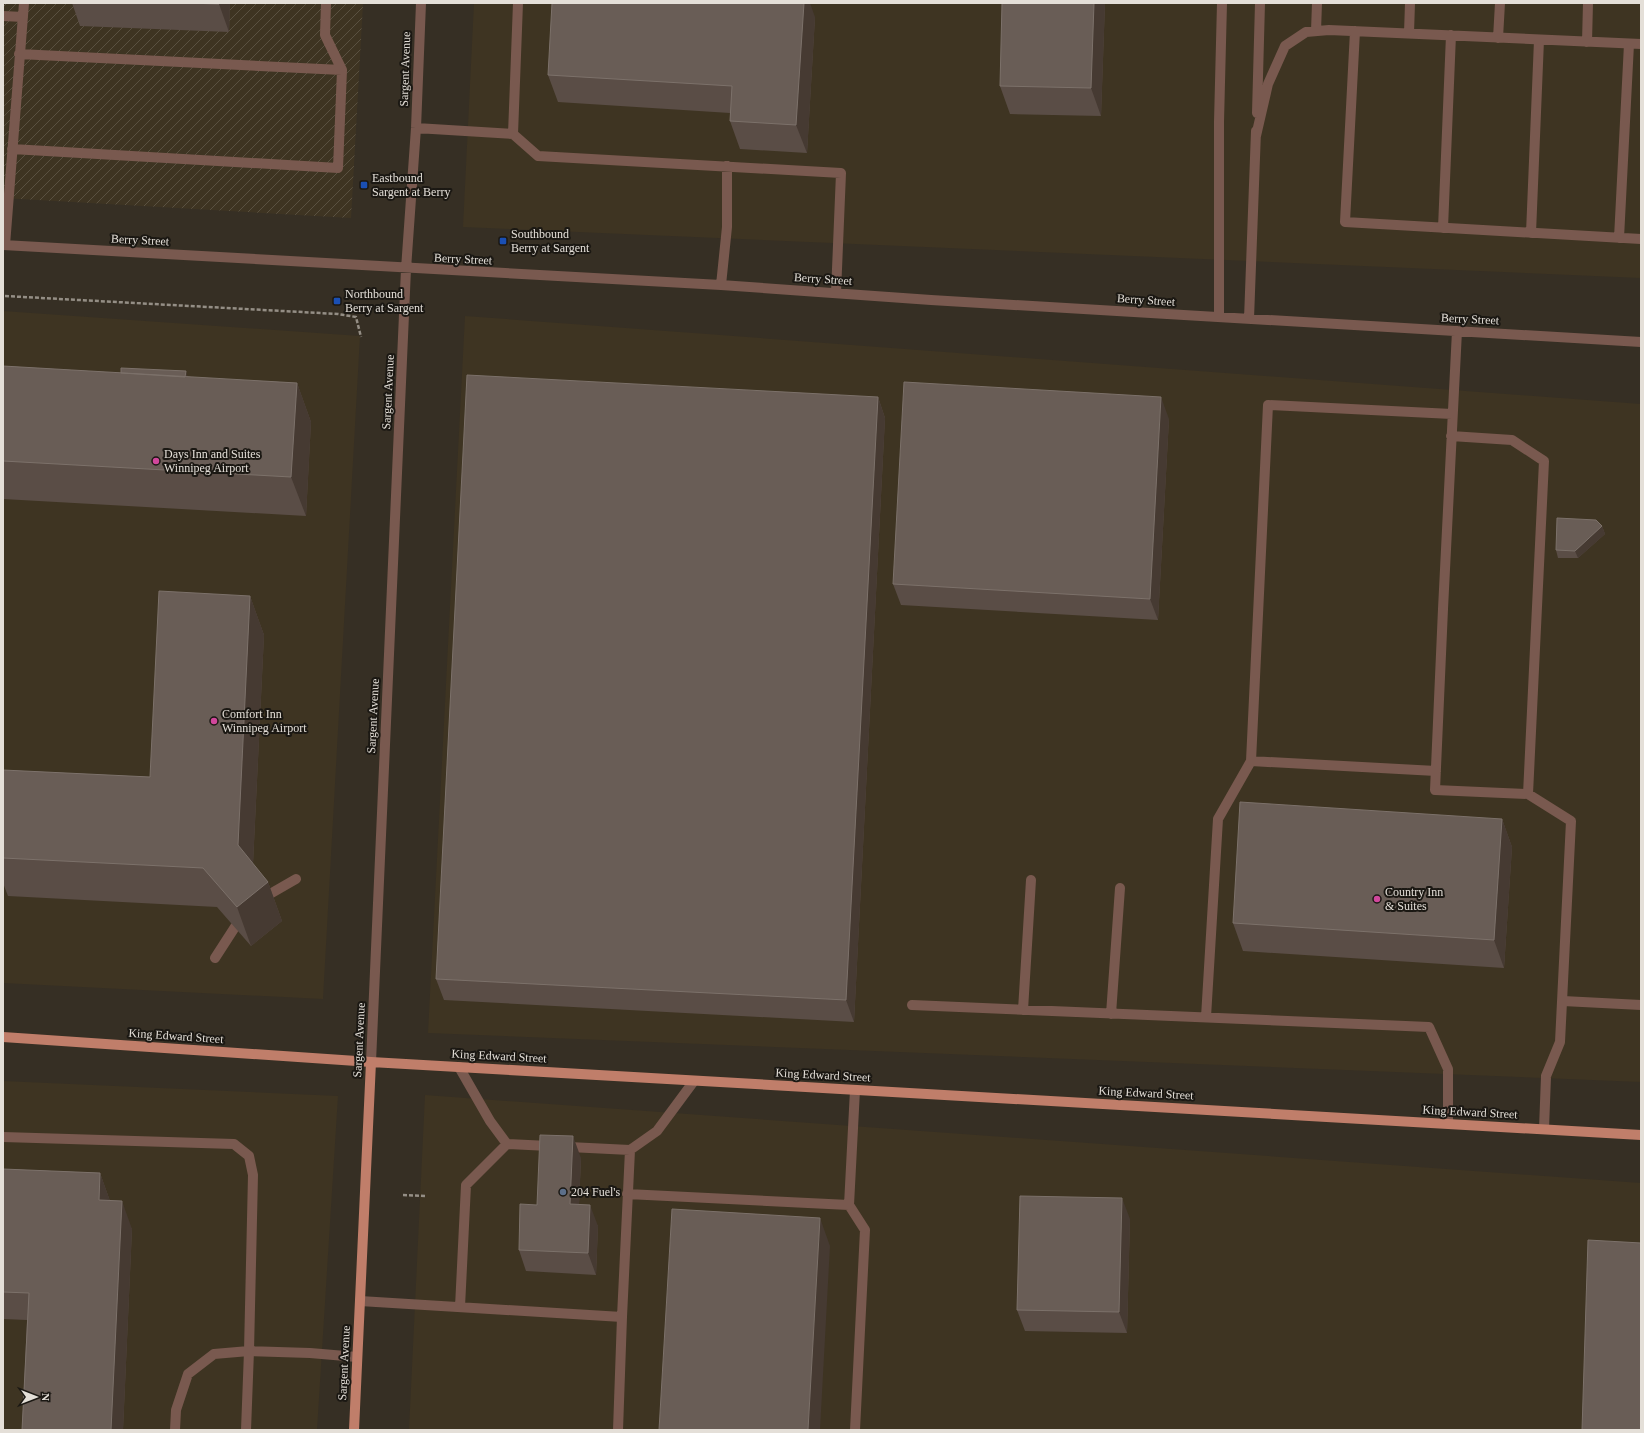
<svg xmlns="http://www.w3.org/2000/svg" width="1644" height="1433" viewBox="0 0 1644 1433" font-family="Georgia,serif">
<style>
.built{fill:#3e3422}
.industrial{fill:url(#industrial-furrows)}
.lines{fill:none;stroke-linecap:round;stroke-linejoin:round}
.path{stroke:#948e85;stroke-width:2.5;stroke-dasharray:4 2;stroke-linecap:butt}
.minor{stroke:#79594f;stroke-width:10}
.major{stroke:#c07e6a;stroke-width:10}
.wall{fill:#5a4d46}
.shaded-wall{fill:#463a32}
.building{fill:#695d56;stroke:#7c716a}
.transit-dot{fill:#1a4fb4;stroke:#1b1813;stroke-width:1.5}
.hotel-dot{fill:#d1479c;stroke:#1b1813;stroke-width:1.5}
.service-dot{fill:#5c6f8a;stroke:#1b1813;stroke-width:1.5}
.labels{text-anchor:middle;dominant-baseline:central;stroke-width:4;stroke-linejoin:round;paint-order:stroke}
.street-label{font-size:12px;fill:#e4dfd8;stroke:#1b1813}
.poi-label{font-size:12px;fill:#e4dfd8;stroke:#1b1813;text-anchor:start}
</style>
<defs>
<pattern id="industrial-furrows" width="10" height="10" patternUnits="userSpaceOnUse"><rect width="10" height="10" fill="#3e3422"/><path d="M-1 1l2-2M0 10L10 0M9 11l2-2" fill="none" stroke="#5a5141"/></pattern>
</defs>
<rect width="100%" height="100%" fill="#362f24"/>
<path class="built" d="M474 3H1641V278L463 227Z
M3 311 360 336 323 999 3 983Z
M465 316 1641 404V1082L428 1033Z
M3 1081 338 1096 317 1430H3Z
M425 1095 1641 1183V1430H409Z"/>
<path class="industrial" d="M3 3H363L351 218 3 198Z"/>
<g class="lines">
<path class="path" d="M5 296 338 314 356 317 361 337
M403 1195 426 1196"/>
<path class="minor" d="M326 3 325 35 342 70
M3 16 23 17
M1316 31 1317 3
M1355 31 1345 222 1641 239
M1409 33 1410 3
M1498 38 1500 3
M1587 42 1588 3
M1257 113 1260 3
M416 128 513 134 538 156 841 173 836 293
M513 134 518 3
M1256 136 1268 84 1285 46 1306 32 1329 30 1641 44
M12 149 338 168 342 70 19 54
M1443 228 1451 35
M1531 233 1539 40
M1619 238 1629 44
M3 245 721 285 931 300 1641 342
M5 245 24 3
M721 285 727 227V166
M1219 317V122L1222 3
M1249 319 1256 131
M1457 331 1443 609 1435 790 1528 794
M1451 436 1512 440 1544 461 1528 794 1571 821 1560 1042 1546 1076 1544 1129
M1436 771 1251 761 1268 405 1452 414
M263 898 296 879
M215 958 235 927
M1563 1001 1641 1005
M912 1005 1429 1027 1448 1069V1123
M1023 1010 1031 880
M1111 1014 1120 888
M1206 1017 1218 819 1251 761
M371 1062 406 269 416 128 421 3
M459 1067 490 1121 507 1144 630 1150 657 1131 694 1081
M3 1137 234 1144 249 1156 253 1175 249 1351 246 1430
M627 1194 849 1205 855 1090
M849 1205 865 1230 855 1430
M360 1301 622 1317 630 1150
M460 1307 466 1185 507 1144
M175 1430 176 1410 188 1374 214 1354 249 1351 310 1353 357 1357
M618 1430 622 1317"/>
<path class="major" d="M3 1037 371 1062 1641 1135
M354 1430 371 1062"/>
</g>
<path class="wall" d="M72 3H230L229 32 80 26Z
M1105 3 1101 116 1010 114 1000 86Z
M815 17 807 153 740 149 730 121V113L558 102 548 75Z
M3 366 297 383 311 422 306 516 3 499Z
M878 397 885 418 854 1022 444 1000 436 979Z
M1169 419 1158 620 901 605 893 584Z
M1602 526 1605 534 1578 558H1558L1556 550Z
M250 596 264 635 253 864 268 882 282 921 251 946 217 907 8 896 3 883V770L150 777Z
M1502 819 1512 847 1504 968 1243 951 1233 923Z
M581 1158 579 1205 598 1226 596 1275 526 1271 519 1250 537 1205Z
M3 1169 100 1173 110 1201 132 1229 123 1430H22L27 1320 3 1319Z
M1130 1219 1127 1333 1025 1331 1017 1310Z"/>
<path class="shaded-wall" d="M219 3H230L229 32 219 4Z
M804 3H810L815 17 807 153 796 125Z
M1094 3H1105L1101 116 1091 88Z
M186 371 188 378 184 407Z
M297 383 311 422 306 516 291 477Z
M878 397 885 418 854 1022 846 1000Z
M1161 397 1169 419 1158 620 1150 599Z
M1602 526 1605 534 1578 558 1575 551Z
M250 596 264 635 252 884 238 845Z
M1502 819 1512 847 1504 968 1494 940Z
M268 882 282 921 251 946 237 907Z
M573 1136 581 1158 578 1226 570 1204Z
M100 1173 110 1201 99 1200Z
M1122 1198 1130 1219 1127 1333 1119 1312Z
M122 1201 132 1229 123 1430H111Z
M590 1205 598 1226 596 1275 588 1253Z
M820 1218 830 1246 820 1430H808Z"/>
<path class="building" d="M186 3H219V4Z
M552 3H804L796 125 730 121 732 86 548 75Z
M1002 3H1094L1091 88 1000 86Z
M3 366 297 383 291 477 3 461Z
M121 368 186 371 185 377 121 373Z
M467 375 878 397 846 1000 436 979Z
M904 382 1161 397 1150 599 893 584Z
M1557 518 1596 520 1602 526 1575 551 1556 550Z
M159 591 250 596 238 845 268 882 237 907 203 868 3 858V770L150 777Z
M1240 802 1502 819 1494 940 1233 923Z
M540 1135 573 1136 570 1204 590 1205 588 1253 519 1250 520 1204 537 1205Z
M3 1169 100 1173 99 1200 122 1201 111 1430H22L29 1293 3 1292Z
M1020 1196 1122 1198 1119 1312 1017 1310Z
M672 1209 820 1218 808 1430H659Z
M1588 1240 1641 1243V1430H1582Z"/>
<g class="transit-dot">
<rect x="360" y="181" width="8" height="8" rx="2"/>
<rect x="499" y="237" width="8" height="8" rx="2"/>
<rect x="333" y="297" width="8" height="8" rx="2"/>
</g>
<g class="hotel-dot">
<circle cx="156" cy="461" r="4"/>
<circle cx="214" cy="721" r="4"/>
<circle cx="1377" cy="899" r="4"/>
</g>
<circle class="service-dot" cx="563" cy="1192" r="4"/>
<g class="labels">
<g class="street-label">
<text transform="translate(405 69) rotate(-88)">Sargent Avenue</text>
<text transform="translate(140 240) rotate(3)">Berry Street</text>
<text transform="translate(463 259) rotate(3)">Berry Street</text>
<text transform="translate(823 279) rotate(4)">Berry Street</text>
<text transform="translate(1146 300) rotate(4)">Berry Street</text>
<text transform="translate(1470 319) rotate(3)">Berry Street</text>
<text transform="translate(388 392) rotate(-87)">Sargent Avenue</text>
<text transform="translate(373 716) rotate(-87)">Sargent Avenue</text>
<text transform="translate(176 1036) rotate(4)">King Edward Street</text>
<text transform="translate(359 1040) rotate(-87)">Sargent Avenue</text>
<text transform="translate(499 1056) rotate(3)">King Edward Street</text>
<text transform="translate(823 1075) rotate(3)">King Edward Street</text>
<text transform="translate(1146 1093) rotate(3)">King Edward Street</text>
<text transform="translate(1470 1112) rotate(3)">King Edward Street</text>
<text transform="translate(344 1363) rotate(-87)">Sargent Avenue</text>
</g>
<g class="poi-label">
<text x="372" y="178">Eastbound<tspan x="372" dy="14">Sargent at Berry</tspan></text>
<text x="511" y="234">Southbound<tspan x="511" dy="14">Berry at Sargent</tspan></text>
<text x="345" y="294">Northbound<tspan x="345" dy="14">Berry at Sargent</tspan></text>
<text x="164" y="454">Days Inn and Suites<tspan x="164" dy="14">Winnipeg Airport</tspan></text>
<text x="222" y="714">Comfort Inn<tspan x="222" dy="14">Winnipeg Airport</tspan></text>
<text x="1385" y="892">Country Inn<tspan x="1385" dy="14">&amp; Suites</tspan></text>
<text x="571" y="1192">204 Fuel's</text>
</g>
</g>
<rect width="1644" height="1433" fill="none" stroke="#e4dfd8" stroke-width="8"/>
<g transform="translate(36 1397) rotate(90)" stroke="#1b1813" stroke-width="3" paint-order="stroke">
<path d="M0-3L7 15L0 10L-7 15Z" fill="#e4dfd8"/>
<text y="-6" font-size="11" font-weight="bold" text-anchor="middle" fill="#e4dfd8">N</text>
</g>
</svg>
